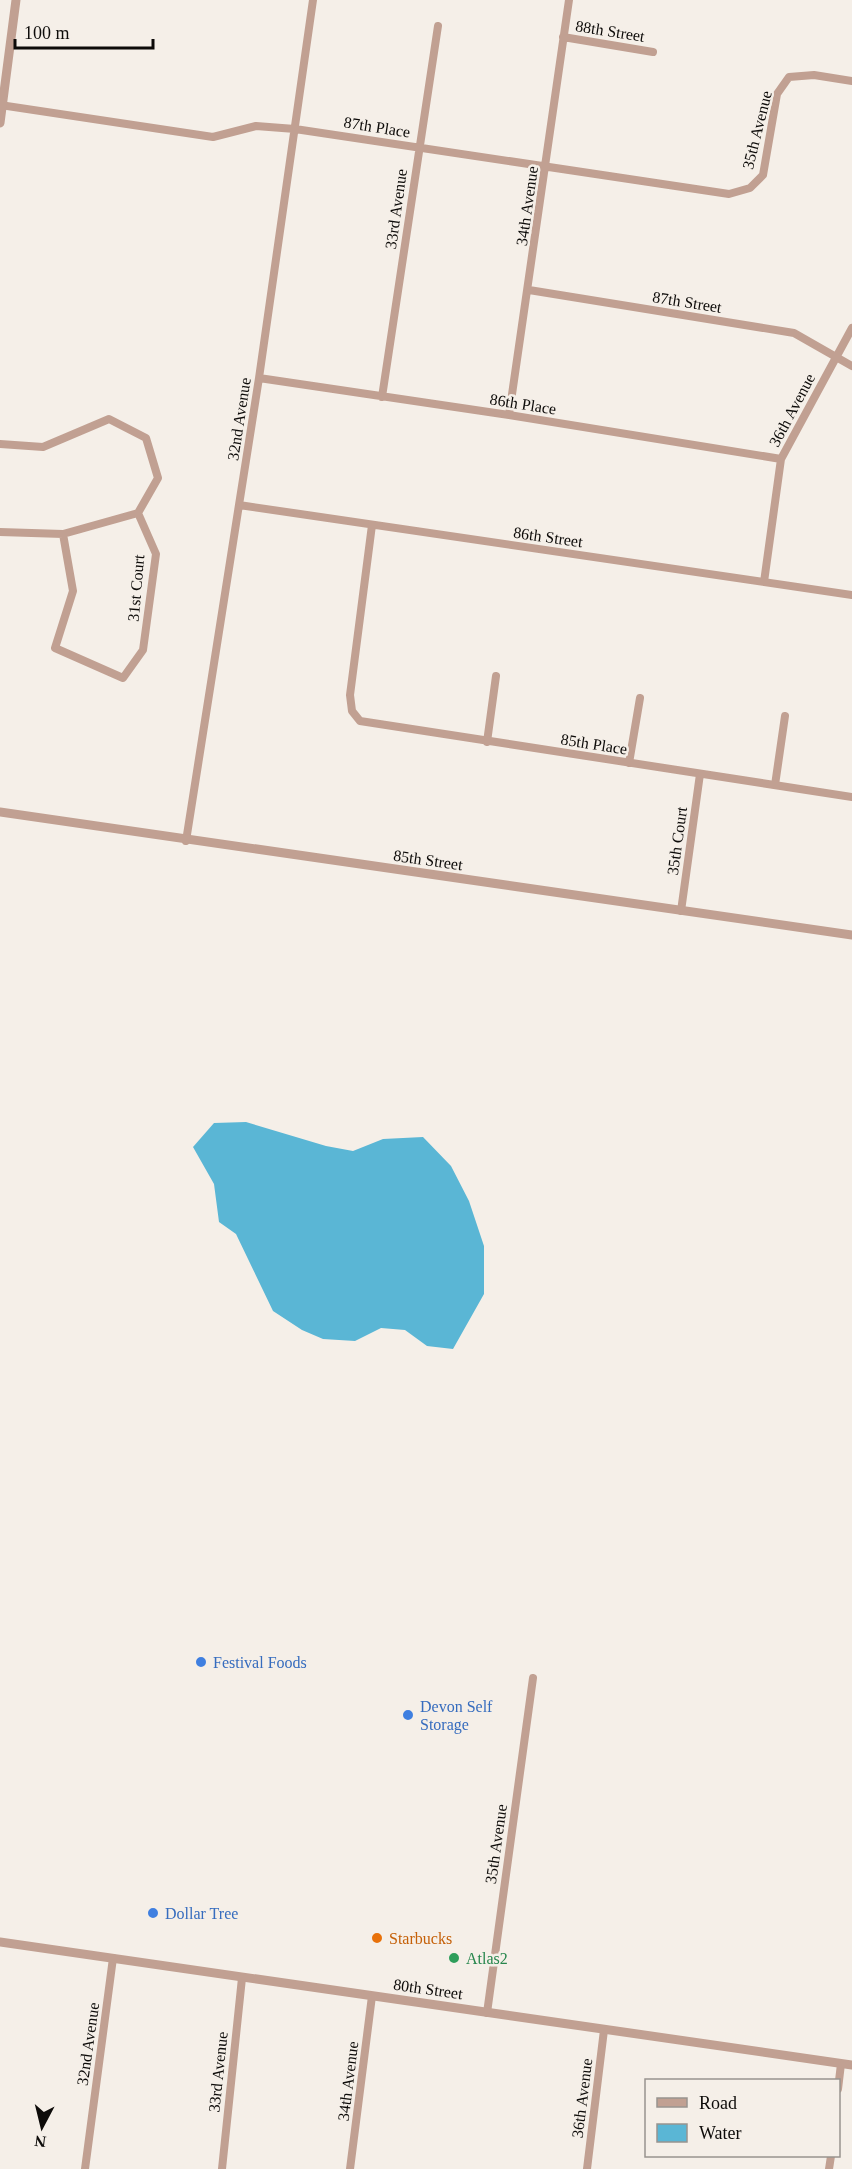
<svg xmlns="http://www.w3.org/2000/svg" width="852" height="2169" viewBox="0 0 852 2169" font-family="Georgia,serif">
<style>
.water{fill:#5ab6d5}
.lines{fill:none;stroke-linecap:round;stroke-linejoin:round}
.minor{stroke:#c1a092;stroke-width:8}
.tertiary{stroke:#c1a092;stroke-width:9}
.shop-dot{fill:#3f7fe0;stroke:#f5efe8;stroke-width:2}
.food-dot{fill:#e8710a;stroke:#f5efe8;stroke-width:2}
.leisure-dot{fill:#2e9e5b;stroke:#f5efe8;stroke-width:2}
.labels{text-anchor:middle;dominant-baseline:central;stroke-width:5;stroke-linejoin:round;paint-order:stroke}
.street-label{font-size:16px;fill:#0d0b09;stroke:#f5efe8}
.shop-label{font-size:16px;fill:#366cbe;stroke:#f5efe8;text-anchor:start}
.food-label{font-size:16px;fill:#c56008;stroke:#f5efe8;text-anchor:start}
.leisure-label{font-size:16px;fill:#27864d;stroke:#f5efe8;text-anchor:start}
</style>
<rect width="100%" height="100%" fill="#f5efe8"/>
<path class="water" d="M246 1122 326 1146 353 1151 383 1139 423 1137 451 1166 469 1201 484 1246V1294L453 1349 427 1346 405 1330 381 1328 355 1341 323 1339 302 1330 273 1311 236 1234 219 1222 214 1184 193 1147 214 1123Z"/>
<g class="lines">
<path class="minor" d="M563 37 653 52
M0 105 213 137 256 126 295 129 729 194 750 188 763 175 777 94 789 77 814 75 852 81
M529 290 794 333 852 366
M259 378 509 415 781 459
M382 397 438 26
M509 415 569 0
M0 444 43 447 109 419 146 438 158 478 138 513 156 554 143 650 123 678 55 648 73 591 63 534
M239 505 852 595
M372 525 350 695 352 711 360 721 852 797
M0 532 63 534 138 513
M764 582 781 459 852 328
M487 742 496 676
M629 763 640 698
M775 785 785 716
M186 841 259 378 313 0
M681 911 700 774
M487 2013 533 1678
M838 2089 841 2064
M85 2169 113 1958
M222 2169 242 1978
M350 2169 372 1996
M587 2169 604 2030
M829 2169 831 2156"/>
<path class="tertiary" d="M0 123 16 0
M0 812 852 935
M0 1942 852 2065"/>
</g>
<g class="shop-dot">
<circle cx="201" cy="1662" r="6"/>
<circle cx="408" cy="1715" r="6"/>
<circle cx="153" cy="1913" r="6"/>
</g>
<circle class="food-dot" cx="377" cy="1938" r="6"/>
<circle class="leisure-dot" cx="454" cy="1958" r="6"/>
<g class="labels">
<g class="street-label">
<text transform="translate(610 31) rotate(9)">88th Street</text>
<text transform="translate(377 127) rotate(9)">87th Place</text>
<text transform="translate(757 130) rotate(-76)">35th Avenue</text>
<text transform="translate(527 206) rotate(-82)">34th Avenue</text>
<text transform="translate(396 209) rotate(-82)">33rd Avenue</text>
<text transform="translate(687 302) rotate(9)">87th Street</text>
<text transform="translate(523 404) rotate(9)">86th Place</text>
<text transform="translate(792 410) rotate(-62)">36th Avenue</text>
<text transform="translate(239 419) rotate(-81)">32nd Avenue</text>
<text transform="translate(548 537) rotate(8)">86th Street</text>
<text transform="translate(136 588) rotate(-85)">31st Court</text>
<text transform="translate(594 744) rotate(9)">85th Place</text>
<text transform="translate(677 841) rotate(-82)">35th Court</text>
<text transform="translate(428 860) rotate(8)">85th Street</text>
<text transform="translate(496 1844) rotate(-82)">35th Avenue</text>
<text transform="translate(428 1989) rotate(8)">80th Street</text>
<text transform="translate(88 2044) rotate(-82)">32nd Avenue</text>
<text transform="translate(218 2072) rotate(-84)">33rd Avenue</text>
<text transform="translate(348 2081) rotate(-83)">34th Avenue</text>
<text transform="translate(582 2098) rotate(-83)">36th Avenue</text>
</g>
<g class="shop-label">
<text x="213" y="1662">Festival Foods</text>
<text x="420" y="1706">Devon Self<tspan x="420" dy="18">Storage</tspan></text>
<text x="165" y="1913">Dollar Tree</text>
</g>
<g class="food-label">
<text x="389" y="1938">Starbucks</text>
</g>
<g class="leisure-label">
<text x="466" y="1958">Atlas2</text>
</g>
</g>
<rect x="645" y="2079" width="195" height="78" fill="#f5efe8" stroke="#98948f" stroke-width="1.5"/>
<rect x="657" y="2098" width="30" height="9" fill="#c1a092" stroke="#98948f" stroke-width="1.5"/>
<text x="699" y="2109" font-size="18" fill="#0d0b09">Road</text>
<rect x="657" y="2124" width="30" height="18" fill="#5ab6d5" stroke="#98948f" stroke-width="1.5"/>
<text x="699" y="2139" font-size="18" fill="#0d0b09">Water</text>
<g transform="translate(42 2127) rotate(187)" stroke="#f5efe8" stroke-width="4.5" paint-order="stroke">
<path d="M0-4.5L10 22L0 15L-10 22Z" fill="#0d0b09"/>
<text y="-9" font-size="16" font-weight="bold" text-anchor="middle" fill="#0d0b09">N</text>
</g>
<path d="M15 39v9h138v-9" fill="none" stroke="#0d0b09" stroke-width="3"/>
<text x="24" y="39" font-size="18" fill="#0d0b09" stroke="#f5efe8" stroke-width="4.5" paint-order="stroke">100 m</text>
</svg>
